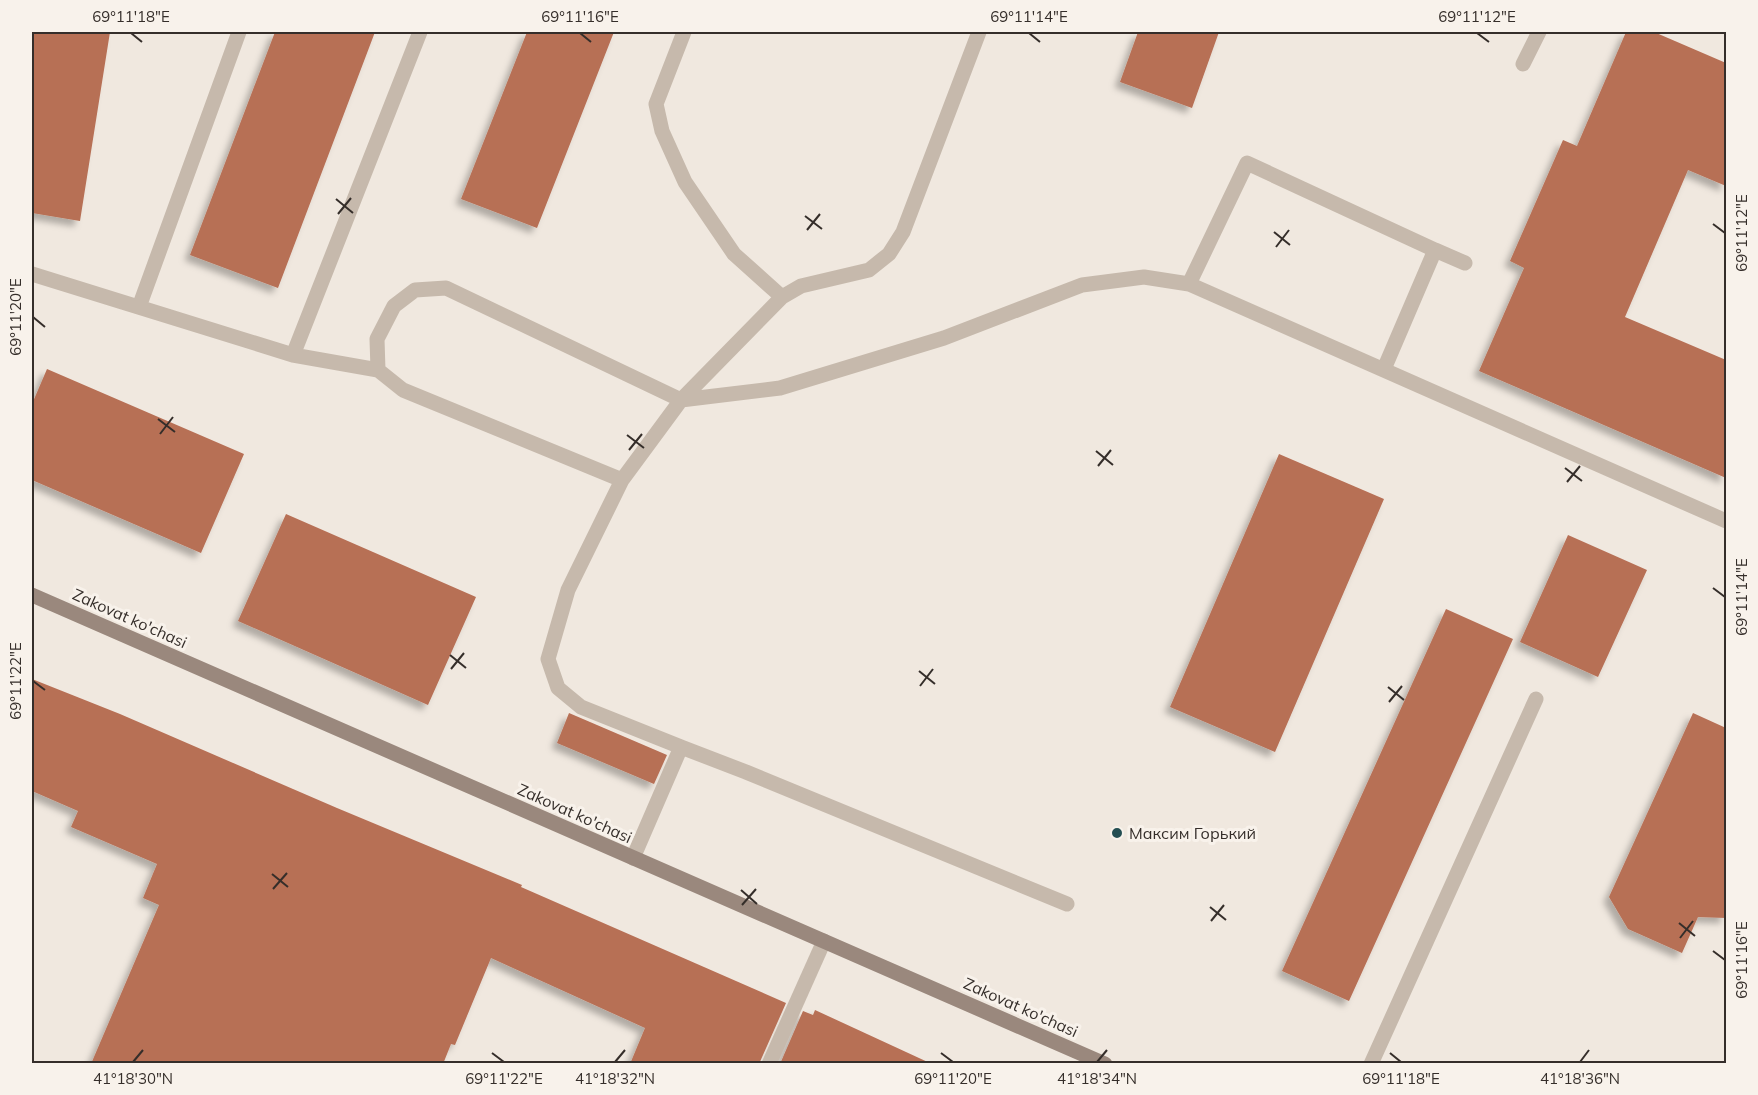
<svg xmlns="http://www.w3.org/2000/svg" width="1758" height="1095" viewBox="0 0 1758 1095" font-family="Mulish,sans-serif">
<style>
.building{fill:#b76f55;filter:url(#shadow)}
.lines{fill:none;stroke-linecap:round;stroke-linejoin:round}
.lane{stroke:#c6b9ac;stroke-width:15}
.street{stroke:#c6b9ac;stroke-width:15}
.secondary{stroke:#9a887d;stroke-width:15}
.ticks{fill:none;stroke:#352e2a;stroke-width:2}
.poi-dot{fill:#244e52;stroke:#f8f2eb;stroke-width:2}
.labels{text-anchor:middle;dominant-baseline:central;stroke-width:6;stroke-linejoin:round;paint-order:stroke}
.street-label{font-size:16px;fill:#352e2a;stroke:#f8f2eb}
.poi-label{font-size:16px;fill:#352e2a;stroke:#f8f2eb;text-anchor:start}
.neatline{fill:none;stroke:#352e2a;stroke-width:2}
.ticks-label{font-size:15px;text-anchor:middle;fill:#352e2a}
</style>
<defs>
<filter id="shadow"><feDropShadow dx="-5.5" dy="5.5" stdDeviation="3" flood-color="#0004"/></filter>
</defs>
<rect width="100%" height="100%" fill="#f0e8df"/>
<path class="building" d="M32 32H110L80 221 32 213Z
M275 32H375L278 288 190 255Z
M527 32H614L537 228 461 199Z
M1138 32H1219L1192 108 1120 82Z
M1626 32H1654L1726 63V186L1688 170 1625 317 1726 360V478L1479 371 1524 268 1510 261 1563 140 1577 146Z
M47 369 244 454 201 553 32 480V404Z
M1279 454 1384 499 1275 752 1170 707Z
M286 514 476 597 428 705 238 621Z
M1568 535 1647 570 1598 677 1520 642Z
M1446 609 1513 639 1349 1001 1282 971Z
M32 679 120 714 337 808 522 885 521 887 786 1003 759 1064H630L645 1028 491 958 455 1045 451 1044 443 1064H91L159 905 143 898 157 864 71 827 78 811 32 791Z
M569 713 667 755 654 784 557 743Z
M1693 713 1726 728V918L1698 917 1682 953 1628 929 1609 897Z
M815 1010 932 1064H780L803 1011 813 1015Z"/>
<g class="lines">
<path class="lane" d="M684 32 656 104 662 131 685 182 734 254 782 297
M1523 64 1539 32
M1435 250 1465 263
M32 274 293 355 378 370
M1189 284 1247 163 1435 250 1384 369
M139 307 239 32
M293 355 420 32
M622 480 403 390 378 370 377 339 394 306 415 290 446 288 681 400 780 388 944 338 1082 285 1144 277 1189 284 1726 521
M681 747 746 772 1067 904
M633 858 681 747 581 707 558 688 548 659 568 590 622 480 681 400 782 297 801 286 869 270 889 254 903 232 979 32
M1371 1064 1536 699"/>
<path class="street" d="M769 1064 824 941"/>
<path class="secondary" d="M32 595 1105 1064"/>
</g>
<path class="ticks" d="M131 33 142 42M580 33 591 42M1029 33 1040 42M1477 33 1489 42M336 199 353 213M338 214 351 198M805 216 822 229M1713 224 1725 233M807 230 820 214M1274 232 1290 245M1276 247 1289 230M33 317 45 327M158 419 175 432M160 434 173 417M627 435 644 448M629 450 642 434M1096 451 1113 465M1098 466 1111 450M1565 468 1582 481M1567 482 1580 466M1713 588 1725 597M450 655 466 668M451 669 464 653M919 671 935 684M33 681 45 690M920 686 933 669M1388 687 1404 700M1389 702 1402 686M272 874 288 887M273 889 287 873M741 890 757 904M742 905 756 889M1210 907 1226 920M1211 921 1224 905M1679 923 1695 936M1680 938 1693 921M1713 951 1725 960M492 1053 504 1062M941 1053 953 1062M1390 1053 1401 1062M133 1062 143 1050M615 1062 625 1050M1097 1062 1107 1050M1580 1062 1589 1050"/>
<circle class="poi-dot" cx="1117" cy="833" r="6"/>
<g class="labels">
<g class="street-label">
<text transform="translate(130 618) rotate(24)">Zakovat ko'chasi</text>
<text transform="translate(575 813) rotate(24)">Zakovat ko'chasi</text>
<text transform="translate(1021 1007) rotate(24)">Zakovat ko'chasi</text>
</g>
<g class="poi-label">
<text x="1129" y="833">Максим Горький</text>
</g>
</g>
<rect width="1758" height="1095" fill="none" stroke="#f8f2eb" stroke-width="66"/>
<rect x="33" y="33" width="1692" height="1029" class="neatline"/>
<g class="ticks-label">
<text x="131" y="22">69°11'18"E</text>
<text x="580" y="22">69°11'16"E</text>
<text x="1029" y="22">69°11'14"E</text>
<text x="1477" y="22">69°11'12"E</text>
<text transform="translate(1742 233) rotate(-90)" y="5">69°11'12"E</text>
<text transform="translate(16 317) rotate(-90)" y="5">69°11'20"E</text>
<text transform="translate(1742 597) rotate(-90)" y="5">69°11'14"E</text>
<text transform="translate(16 681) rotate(-90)" y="5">69°11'22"E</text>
<text transform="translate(1742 960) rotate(-90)" y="5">69°11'16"E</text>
<text x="133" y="1084">41°18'30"N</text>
<text x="504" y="1084">69°11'22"E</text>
<text x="615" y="1084">41°18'32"N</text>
<text x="953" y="1084">69°11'20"E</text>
<text x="1097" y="1084">41°18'34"N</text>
<text x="1401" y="1084">69°11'18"E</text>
<text x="1580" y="1084">41°18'36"N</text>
</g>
</svg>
